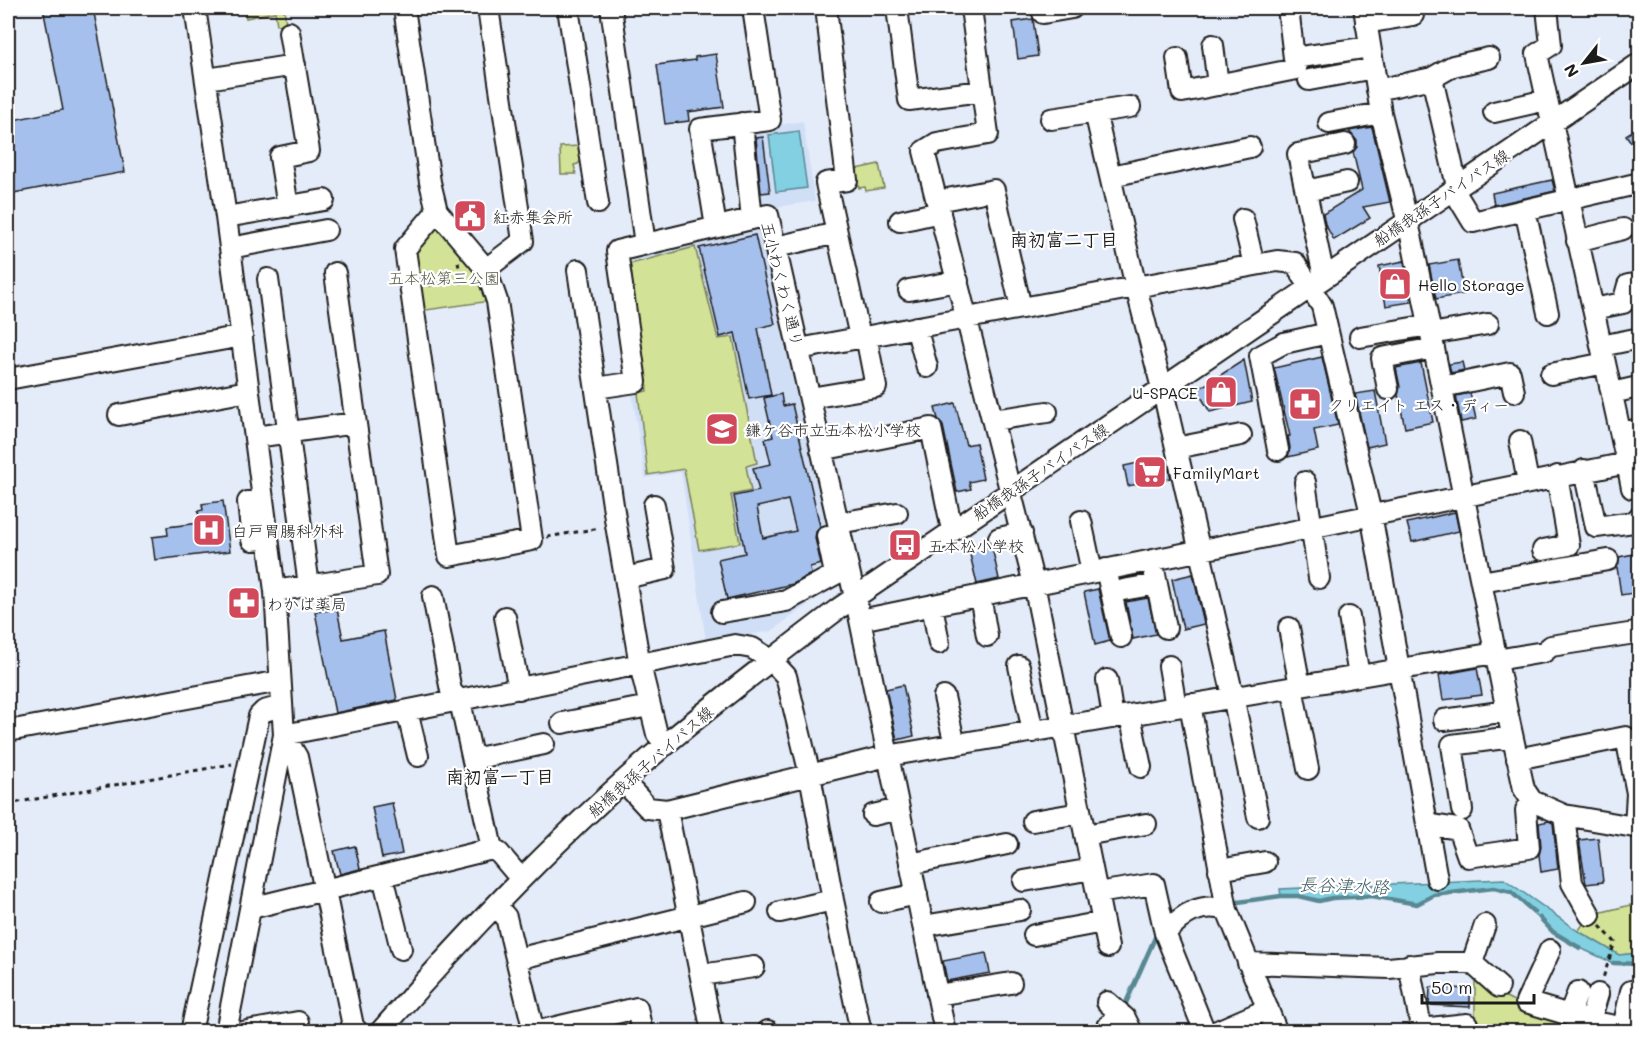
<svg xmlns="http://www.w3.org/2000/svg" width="1647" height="1039" viewBox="0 0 1647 1039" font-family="Mali,'Klee One',sans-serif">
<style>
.built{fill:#d1dff6}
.green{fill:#d2e296;stroke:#777f59;stroke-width:1.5}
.water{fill:#82d0e1;stroke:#598892;stroke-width:1.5}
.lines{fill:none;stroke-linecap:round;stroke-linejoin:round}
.stream{stroke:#598892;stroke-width:4.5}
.building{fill:#a6c0ed;stroke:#1c1c1c;stroke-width:1.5;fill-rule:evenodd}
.minor-casing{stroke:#1c1c1c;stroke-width:24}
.path{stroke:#1c1c1c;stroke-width:3;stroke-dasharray:4.5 4.5;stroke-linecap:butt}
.minor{stroke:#fff;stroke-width:20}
.labels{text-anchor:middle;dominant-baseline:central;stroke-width:4.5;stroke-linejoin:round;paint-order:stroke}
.street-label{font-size:16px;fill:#1c1c1c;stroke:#fff}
.poi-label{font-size:16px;fill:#1c1c1c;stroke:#fff;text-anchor:start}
.park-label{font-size:16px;fill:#535741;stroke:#fff}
.neighbourhood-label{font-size:18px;font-weight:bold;fill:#1c1c1c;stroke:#fff}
.water-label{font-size:18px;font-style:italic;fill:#405b61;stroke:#fff}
</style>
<rect width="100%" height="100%" fill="#e4ecfa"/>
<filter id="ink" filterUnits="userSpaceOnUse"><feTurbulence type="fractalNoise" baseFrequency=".0167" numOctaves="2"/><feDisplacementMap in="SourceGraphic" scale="12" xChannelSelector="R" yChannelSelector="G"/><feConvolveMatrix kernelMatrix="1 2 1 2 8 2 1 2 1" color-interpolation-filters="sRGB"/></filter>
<g filter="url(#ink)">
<path class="built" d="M803 121 815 201 759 210 746 130Z
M763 221 840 581 772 631 706 642 681 472 645 478 631 387 626 254Z"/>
<path class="green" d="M244 8H284L286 24 277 25 275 12 246 18Z
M580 146 582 159 578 164 574 165 576 174H561L560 147Z
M879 164 884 188 866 191 865 187 859 188 856 169Z
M436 224 478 272 491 301 419 311 415 246Z
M695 247 718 339 733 337 757 463 746 466 751 491 731 495 740 543 699 550 684 469 648 475 638 393 647 391 630 264Z
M1639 903V953L1619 955 1578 931 1590 915Z
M1475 976 1498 993 1518 1003 1618 1032H1475Z"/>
<path class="water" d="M799 131 807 188 776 192 769 135Z
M1504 879 1578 931 1619 955 1639 953V964L1613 963 1580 948 1553 932 1511 892 1494 888 1434 895 1417 904 1372 896 1332 898 1319 901 1298 896H1281L1280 889Z"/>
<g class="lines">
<path class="stream" d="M1231 903 1281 896H1298L1319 901 1332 898 1372 896 1417 904 1434 895 1494 888 1511 892 1534 912
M1540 918 1553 932 1580 948
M1613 963 1640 964
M1125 1005 1157 933"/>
</g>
<path class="building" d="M43 8H93L125 172 8 194V121L63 110Z
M1033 19 1038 56 1018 59 1013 22Z
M716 54 724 107 688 112 689 121 665 124 657 65 695 60V57Z
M1640 126V155L1626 135Z
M1372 127 1390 202 1363 207 1370 218 1334 240 1325 224 1323 214 1362 190 1353 152 1357 147V141L1349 131Z
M763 137 770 192 761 193 756 138Z
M1552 180 1555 191 1494 205 1492 193Z
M459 206H478L479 226H466L465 220H460Z
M755 235 775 324 758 328 771 395 749 399 735 333 720 337 699 248Z
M1458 260 1464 294 1436 299 1429 265Z
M1404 261 1411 302 1386 306 1379 266Z
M1322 357 1338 425 1314 430 1318 450 1288 457 1290 448 1288 436H1290L1274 368Z
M1244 360 1252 402 1210 412 1197 390Z
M1462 362 1464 370 1451 373 1449 364Z
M1421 363 1433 422 1405 428 1398 395 1400 387 1396 368Z
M1375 391 1385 443 1367 447 1355 394Z
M1470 393 1476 419 1461 422 1456 396Z
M781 394 783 406 792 404 820 526 816 532 815 538 821 564 810 567 811 574 793 584 727 599 718 559 745 553 734 496 759 491 753 468 771 464 765 439 773 437 764 398ZM788 500 796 531 763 538 757 507Z
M955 403 966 445 976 443 983 479 969 482 971 489 957 492 943 426 938 419 935 408Z
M1157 459V461L1166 459 1171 478 1128 486 1124 466Z
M223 501 230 551 155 560 152 537 168 535 167 527 200 523 198 511 203 510 202 504Z
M1455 512 1459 531 1412 542 1407 523Z
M988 542 992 547 999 579 977 584 968 546Z
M1634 554 1640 592 1621 595 1617 567 1619 557Z
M1193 574 1204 624 1183 629 1172 579Z
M1098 589 1110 641 1095 645 1084 592Z
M255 592 257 610 232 613 230 596Z
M1148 598 1156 634 1133 639 1126 602Z
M337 609 343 639 384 631 397 700 335 713 315 612Z
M1477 668 1482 695 1443 700 1439 675Z
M903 685 914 736 897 740 886 689Z
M392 803 402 854 382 858 372 807Z
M1549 821 1553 823 1558 869 1541 872 1539 855 1541 847 1539 823Z
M1598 838 1603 882 1586 884 1579 840Z
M355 846 360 869 340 874 334 851Z
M986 953 990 973 947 981 943 961Z
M1430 987 1470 989V1007L1429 1005Z"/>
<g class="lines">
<defs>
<path id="minor" d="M195 8 226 217 275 591 284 735 226 1032
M404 8 430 182 437 211 405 249 449 556 532 540 497 301 486 269 523 241 488 8
M568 8 598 203
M611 8 645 244
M897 8 909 100 982 91
M971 8 988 134 937 143 924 151 1034 584 1108 947
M1288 8 1294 58
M1364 8 1381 113 1412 240 1507 711 1524 789 1532 801 1564 815 1640 828
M1043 13 1072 8
M1366 23 1413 15
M1213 45 1218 85
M1177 58 1182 92 1296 69 1294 58 1370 47
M207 79 295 65
M1309 80 1374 68
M1377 90 1432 78
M1095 112 1136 287 1166 404 1233 696 1258 817
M1494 112 1546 100
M1051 119 1130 107
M742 123 752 219
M1329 123 1381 113
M1111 176 1250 147
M1457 186 1432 78 1453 66 1489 58
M1453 189 1473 222 1640 183
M1306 191 1347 182
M937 201 994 190 1021 308
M288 207 280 157 309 151 289 32
M1525 210 1548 313
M437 211 486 269
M226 217 324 200
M1243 219 1254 265
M900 221 940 212
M716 227 700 129 770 120 753 8
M1577 241 1623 229
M776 247 837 233
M230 248 326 230
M578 270 616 525 640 665 657 734 666 745
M1324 277 1298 154 1345 144
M268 279 309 586
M909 290 958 281
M1593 309 1623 303 1628 285 1640 283
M916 327 927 367
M1431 334 1488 324
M1360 337 1429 325
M1601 346 1640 338
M799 349 1277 261 1295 263 1322 306 1371 514 1437 879
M1551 374 1605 363
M8 379 242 336
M1442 387 1510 373 1514 392
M596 388 636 382 617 251 768 215 859 615 945 1032
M1388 389 1382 358 1434 348
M1612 393 1638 387
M810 398 876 387 867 341 860 337 826 183 847 180 826 8
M119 415 248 391
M993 420 1047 412
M1621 433 1640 429
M255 437 355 423
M1520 441 1528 482
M1176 448 1241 435
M821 450 931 428 952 530
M1278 450 1260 356 1284 343 1328 333
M1627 463 1632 488 1640 487
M1584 470 1596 527 1634 522 1640 516
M1305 482 1319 578
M263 500 248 502 252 540 268 538
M1081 521 1092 572
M838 523 897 513
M827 536 835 574
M999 538 1022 533
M1543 550 1569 545 1557 476
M1152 560 1166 628
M1106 569 1121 637
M625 578 665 569 654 505
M1481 582 1608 560
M1123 590 1157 584
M275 591 377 575 335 273
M980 595 987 636
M433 596 451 691 460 701 492 849
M932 605 939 643
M722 612 786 601 845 569
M505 617 519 689
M1349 617 1359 676
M870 618 1627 463 1537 54 1551 45 1547 8
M1289 628 1300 686
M1496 660 1544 652 1551 646 1635 633
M1019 666 1033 732
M1169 666 1176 707
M1107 680 1113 718
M1292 687 1308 769
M944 697 955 745
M1190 704 1227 910 1277 1032
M407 711 418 756
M1130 715 1141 767
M1444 720 1507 711
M562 723 649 706
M8 731 280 681
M473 759 544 744
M1517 759 1626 737 1637 793 1635 827
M624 782 648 808 667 810 887 756 1495 653
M667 810 712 1032
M1462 810 1452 745 1512 737
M873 815 899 809
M1564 815 1572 883 1590 915
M1033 821 1080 813
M1427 824 1458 829 1468 857 1529 848 1526 810 1532 801
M1085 835 1146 824
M910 864 1007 844
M1219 870 1265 862
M383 876 401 949
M1024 881 1092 869
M1097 893 1154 884 1165 933 1205 1032
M881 902 917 894
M496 906 506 917 534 1032
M251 908 492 849 499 853 521 879
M780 912 833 900
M923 926 1020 910
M1165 933C1183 914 1200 902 1227 910
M1034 935 1103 922
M1550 950 1526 1002 1590 1021 1640 1031
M517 959 746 902
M1248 963 1389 968 1438 963H1472L1499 987
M1472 963 1485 925
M1409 965 1422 1032
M701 975 754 967
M937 995 1011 983
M1107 1002 1125 1018 1132 1032
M1569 1015 1578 992
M1590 1021 1598 994
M1623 1028 1631 991
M1421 1029 1467 1024
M768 1031V1032
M191 1032 259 716 264 711 282 706
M242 1032 298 1022
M358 1032 353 1026 297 757 284 735 735 645 752 648 771 660 786 676 810 775 833 900 861 1032
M380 1032C469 930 563 831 666 744 722 697 780 653 838 609L1640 63
M535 1032 637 1008 642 1032
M1104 1032 1119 1012
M1215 1032 1268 1009"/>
</defs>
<use href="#minor" class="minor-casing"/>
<path class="path" d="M458 262 462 284
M427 274 431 284 427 290
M547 537 600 528
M8 804 232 764
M1600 926 1615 942 1603 978"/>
<use href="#minor" class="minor"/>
</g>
</g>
<defs>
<symbol id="civic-square" viewBox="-11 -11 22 22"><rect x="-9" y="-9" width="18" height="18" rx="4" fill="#d1495b" stroke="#fff"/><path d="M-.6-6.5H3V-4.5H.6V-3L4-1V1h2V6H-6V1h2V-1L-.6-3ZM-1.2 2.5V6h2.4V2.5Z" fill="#fff"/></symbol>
<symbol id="shop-square" viewBox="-11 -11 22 22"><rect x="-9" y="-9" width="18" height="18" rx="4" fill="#d1495b" stroke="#fff"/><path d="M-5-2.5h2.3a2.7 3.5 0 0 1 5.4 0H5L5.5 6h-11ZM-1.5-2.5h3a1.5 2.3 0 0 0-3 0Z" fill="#fff"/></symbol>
<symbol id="pharmacy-square" viewBox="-11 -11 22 22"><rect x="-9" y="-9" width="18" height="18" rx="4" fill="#d1495b" stroke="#fff"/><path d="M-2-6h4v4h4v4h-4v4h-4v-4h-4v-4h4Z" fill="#fff"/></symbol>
<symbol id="school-square" viewBox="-11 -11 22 22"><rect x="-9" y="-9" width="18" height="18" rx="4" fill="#d1495b" stroke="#fff"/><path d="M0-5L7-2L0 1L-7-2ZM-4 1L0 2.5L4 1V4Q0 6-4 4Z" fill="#fff"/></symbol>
<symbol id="supermarket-square" viewBox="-11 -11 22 22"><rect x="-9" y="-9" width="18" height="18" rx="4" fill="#d1495b" stroke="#fff"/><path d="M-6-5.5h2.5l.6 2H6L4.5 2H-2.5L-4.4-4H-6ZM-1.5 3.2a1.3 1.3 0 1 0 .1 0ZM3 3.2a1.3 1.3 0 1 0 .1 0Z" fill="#fff"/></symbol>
<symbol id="hospital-square" viewBox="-11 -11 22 22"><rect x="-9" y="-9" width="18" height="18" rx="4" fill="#d1495b" stroke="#fff"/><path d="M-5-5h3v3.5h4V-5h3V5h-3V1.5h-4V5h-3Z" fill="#fff"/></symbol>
<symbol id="bus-square" viewBox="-11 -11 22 22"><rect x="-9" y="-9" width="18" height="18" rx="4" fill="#d1495b" stroke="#fff"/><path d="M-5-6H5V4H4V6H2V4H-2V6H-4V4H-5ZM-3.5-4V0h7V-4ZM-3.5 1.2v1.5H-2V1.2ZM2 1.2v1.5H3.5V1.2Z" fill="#fff"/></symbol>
</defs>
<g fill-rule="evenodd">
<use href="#civic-square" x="451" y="197" width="38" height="38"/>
<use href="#shop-square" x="1376" y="265" width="38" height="38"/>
<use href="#shop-square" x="1202" y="373" width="38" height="38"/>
<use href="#pharmacy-square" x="1286" y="385" width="38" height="38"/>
<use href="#school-square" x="703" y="410" width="38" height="38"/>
<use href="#supermarket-square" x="1131" y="453" width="38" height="38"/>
<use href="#hospital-square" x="190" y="511" width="38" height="38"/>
<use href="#bus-square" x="886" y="526" width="38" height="38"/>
<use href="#pharmacy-square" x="225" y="584" width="38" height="38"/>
</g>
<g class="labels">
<g class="street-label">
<text transform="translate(1441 197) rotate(-34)">船橋我孫子バイパス線</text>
<text transform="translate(783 284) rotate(76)">五小わくわく通り</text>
<text transform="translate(1040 471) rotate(-34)">船橋我孫子バイパス線</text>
<text transform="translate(650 761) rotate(-41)">船橋我孫子バイパス線</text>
</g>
<g class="poi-label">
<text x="493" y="216">紅赤集会所</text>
<text x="1418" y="284">Hello Storage</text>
<text x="1198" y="392" text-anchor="end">U-SPACE</text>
<text x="1328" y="404">クリエイト エス・ディー</text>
<text x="745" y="429">鎌ケ谷市立五本松小学校</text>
<text x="1173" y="472">FamilyMart</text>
<text x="232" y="530">白戸胃腸科外科</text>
<text x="928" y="545">五本松小学校</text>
<text x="267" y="603">わかば薬局</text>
</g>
<g class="park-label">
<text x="444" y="277">五本松第三公園</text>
</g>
<g class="neighbourhood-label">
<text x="1064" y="239">南初富二丁目</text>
<text x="500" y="776">南初富一丁目</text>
</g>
<g class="water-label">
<text transform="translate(1344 885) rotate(2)">長谷津水路</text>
</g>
</g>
<rect width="1647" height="1039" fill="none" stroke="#fff" stroke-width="30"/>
<rect x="15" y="15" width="1617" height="1009" fill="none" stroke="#1c1c1c" stroke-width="2" filter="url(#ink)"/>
<g transform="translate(1584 63) rotate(239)" stroke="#ffffff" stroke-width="4.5" paint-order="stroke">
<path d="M0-4.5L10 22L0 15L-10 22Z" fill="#1c1c1c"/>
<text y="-9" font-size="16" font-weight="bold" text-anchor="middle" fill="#1c1c1c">N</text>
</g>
<path d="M1422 994v9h112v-9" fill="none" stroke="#1c1c1c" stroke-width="3"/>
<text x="1431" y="994" font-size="18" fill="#1c1c1c" stroke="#ffffff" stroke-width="4.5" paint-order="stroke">50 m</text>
</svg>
